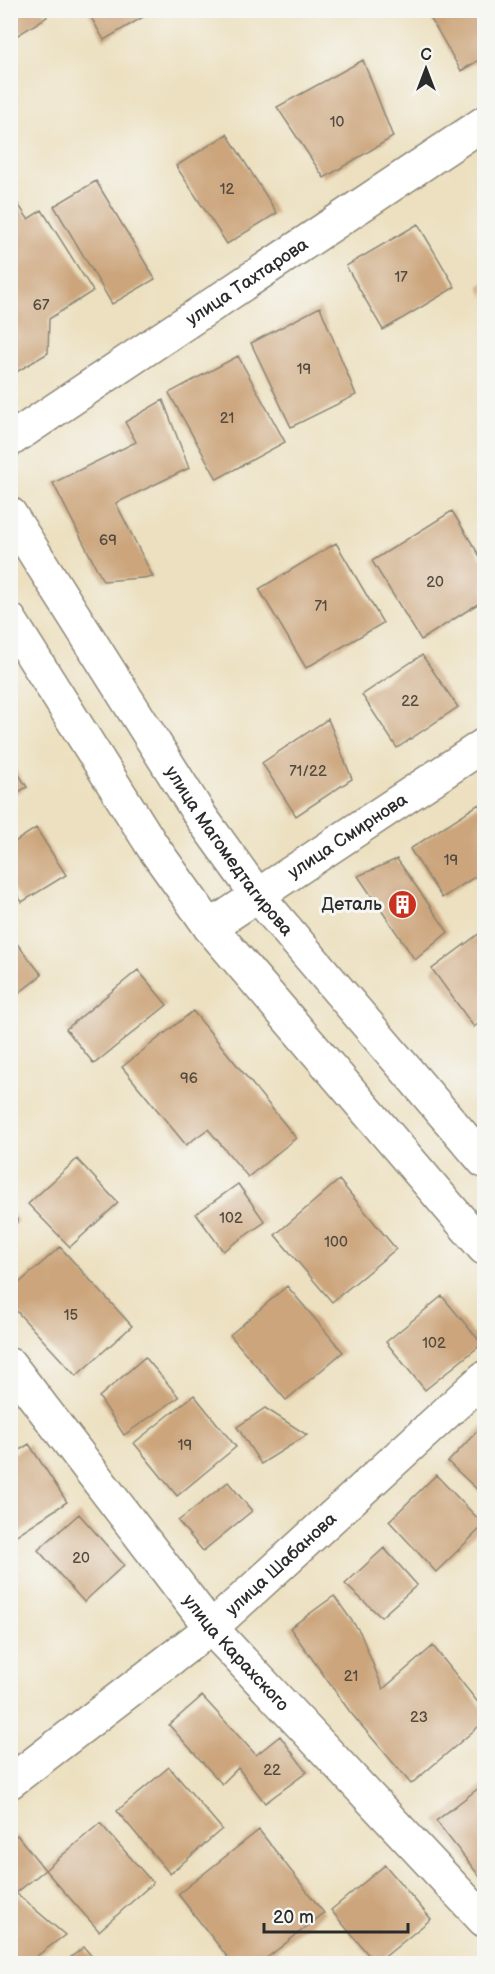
<svg xmlns="http://www.w3.org/2000/svg" width="495" height="1974" viewBox="0 0 495 1974" font-family="'Balsamiq Sans',sans-serif">
<style>
.building{fill:#cca57b}
.lines{fill:none;stroke-linecap:round;stroke-linejoin:round}
.minor-casing{stroke:#8c8676;stroke-width:36}
.primary-casing{stroke:#8c8676;stroke-width:36}
.minor{stroke:#fff;stroke-width:33}
.primary{stroke:#fff;stroke-width:33}
.labels{text-anchor:middle;dominant-baseline:central;stroke-width:6;stroke-linejoin:round;paint-order:stroke}
.number-label{font-size:15px;fill:#534a3f}
.street-label{font-size:18px;fill:#2b2b2b;stroke:#f6f6f2}
.poi-label{font-size:18px;fill:#2b2b2b;stroke:#f6f6f2;text-anchor:end}
</style>
<rect width="100%" height="100%" fill="#f6f6f2"/>
<filter id="ink" filterUnits="userSpaceOnUse"><feTurbulence type="fractalNoise" baseFrequency=".0167" numOctaves="2"/><feDisplacementMap in="SourceGraphic" scale="12" xChannelSelector="R" yChannelSelector="G"/><feConvolveMatrix kernelMatrix="1 2 1 2 8 2 1 2 1" color-interpolation-filters="sRGB"/></filter>
<filter id="wash" filterUnits="userSpaceOnUse"><feTurbulence type="fractalNoise" baseFrequency=".008" numOctaves="4" result="noise"/><feDisplacementMap in="SourceGraphic" scale="24" xChannelSelector="R" yChannelSelector="G"/><feGaussianBlur stdDeviation="1.35" result="paint"/><feColorMatrix in="noise" values="0 0 0 0 0 0 0 0 0 0 0 0 0 0 0 0 0 1.4 0 .05"/><feComposite in="paint" operator="in"/></filter>
<g filter="url(#wash)">
<rect width="100%" height="100%" fill="#ece0c0"/>
<g id="blocks">
<path class="building" d="M10 10H44L47 17 10 40Z
M87 10H155L104 40Z
M426 10H484V57L461 71Z
M363 60 393 137 324 178 277 107Z
M227 134 277 213 227 244 176 166Z
M96 181 155 279 112 304 54 206Z
M10 192 28 219 42 210 93 291 49 319 48 353 10 376Z
M418 224 455 287 383 330 346 266Z
M484 283V298L479 286Z
M320 307 356 395 291 427 251 343Z
M238 356 285 442 217 479 169 393Z
M163 400 189 468 116 503 153 577 103 581 53 483 136 442 125 422Z
M452 511 484 563V600L421 640 372 561Z
M336 543 383 623 306 668 259 589Z
M422 655 458 707 397 748 362 695Z
M328 719 352 779 296 816 262 763Z
M10 761 27 787 10 797Z
M479 804 484 813V871L442 898 410 849Z
M36 828 66 875 22 902 10 884V845Z
M397 859 448 932 415 960 358 876Z
M484 930V1019L474 1027 432 969Z
M10 935 42 975 10 1000Z
M138 970 167 1005 94 1064 66 1029Z
M193 1011 296 1138 248 1177 208 1129 186 1145 122 1067Z
M77 1159 118 1203 70 1247 28 1204Z
M339 1180 396 1249 332 1302 275 1235Z
M238 1184 265 1222 223 1251 196 1214Z
M10 1210 18 1221 10 1229Z
M60 1247 132 1326 76 1376 10 1304V1291Z
M287 1286 343 1352 286 1400 230 1335Z
M442 1296 482 1344 425 1390 386 1342Z
M145 1357 179 1397 124 1435 99 1397Z
M194 1395 236 1447 177 1496 134 1443Z
M265 1408 307 1435 261 1464 237 1427Z
M484 1424V1496L448 1462Z
M29 1444 67 1502 12 1538 10 1456Z
M436 1475 484 1525 436 1572 389 1521Z
M228 1482 252 1511 203 1551 178 1521Z
M79 1514 124 1565 84 1602 38 1550Z
M384 1548 417 1585 381 1617 345 1584Z
M334 1596 360 1632 383 1689 433 1646 484 1710V1722L411 1784 350 1712 290 1628Z
M202 1696 256 1755 280 1736 307 1772 265 1803 238 1768 222 1784 169 1725Z
M169 1767 222 1829 170 1874 117 1811Z
M484 1784V1882L436 1821Z
M100 1823 153 1883 99 1931 45 1870Z
M259 1830 324 1913 259 1964H233L178 1894Z
M17 1835 45 1870 16 1893 65 1935 26 1964H10V1841Z
M385 1865 431 1919 376 1964 331 1910Z
M84 1947 98 1964H62Z"/>
</g>
</g>
<g filter="url(#ink)">
<use href="#blocks" fill-opacity="0" stroke="#8c8676" stroke-width="1.5"/>
<g class="lines">
<defs>
<g id="minor">
<path id="s1" d="M10 440 484 123"/>
<path id="s2" d="M210 927 484 745"/>
<path id="s3" d="M10 1365 211 1628 484 1920"/>
<path id="s4" d="M10 1782 211 1628 484 1378"/>
</g>
<g id="primary">
<path id="s5" d="M10 514 201 817 257 895 484 1161"/>
<path d="M10 620 153 847 210 927 484 1248"/>
</g>
</defs>
<use href="#minor" class="minor-casing"/>
<use href="#primary" class="primary-casing"/>
<use href="#minor" class="minor"/>
<use href="#primary" class="primary"/>
</g>
</g>
<defs>
<symbol id="building-disc" viewBox="-11 -11 22 22"><circle r="9.5" fill="#c8321e" stroke="#f6f6f2"/><path d="M-4-6H4V6H1V3H-1V6H-4ZM-2.5-4.3h1.7v1.8h-1.7ZM.8-4.3h1.7v1.8H.8ZM-2.5-1h1.7V.8h-1.7ZM.8-1h1.7V.8H.8Z" fill="#fff"/></symbol>
</defs>
<g fill-rule="evenodd">
<use href="#building-disc" x="386" y="888" width="33" height="33"/>
</g>
<g class="labels">
<g class="number-label">
<text x="337" y="122">10</text>
<text x="227" y="189">12</text>
<text x="401" y="277">17</text>
<text x="41" y="305">67</text>
<text x="304" y="369">19</text>
<text x="227" y="418">21</text>
<text x="108" y="540">69</text>
<text x="435" y="582">20</text>
<text x="321" y="606">71</text>
<text x="410" y="701">22</text>
<text x="308" y="771">71/22</text>
<text x="451" y="860">19</text>
<text x="189" y="1078">96</text>
<text x="231" y="1218">102</text>
<text x="336" y="1242">100</text>
<text x="71" y="1315">15</text>
<text x="434" y="1343">102</text>
<text x="185" y="1445">19</text>
<text x="81" y="1558">20</text>
<text x="351" y="1676">21</text>
<text x="419" y="1717">23</text>
<text x="272" y="1770">22</text>
</g>
<g class="street-label">
<text stroke="none"><textPath href="#s1" startOffset="285">улица Тахтарова</textPath></text>
<text stroke="none"><textPath href="#s2" startOffset="165">улица Смирнова</textPath></text>
<text stroke="none"><textPath href="#s5" startOffset="402">улица Магомедтагирова</textPath></text>
<text stroke="none"><textPath href="#s4" startOffset="348">улица Шабанова</textPath></text>
<text stroke="none"><textPath href="#s3" startOffset="366">улица Карахского</textPath></text>
</g>
<g class="poi-label">
<text x="382" y="904">Деталь</text>
</g>
</g>
<rect width="495" height="1974" fill="none" stroke="#f6f6f2" stroke-width="36"/>
<g transform="translate(426 69)" stroke="#f6f6f2" stroke-width="4.5" paint-order="stroke">
<path d="M0-4.5L10 22L0 15L-10 22Z" fill="#2b2b2b"/>
<text y="-9" font-size="16" font-weight="bold" text-anchor="middle" fill="#2b2b2b">С</text>
</g>
<path d="M264 1923v9h144v-9" fill="none" stroke="#2b2b2b" stroke-width="3"/>
<text x="273" y="1923" font-size="18" fill="#2b2b2b" stroke="#f6f6f2" stroke-width="4.5" paint-order="stroke">20 m</text>
</svg>
